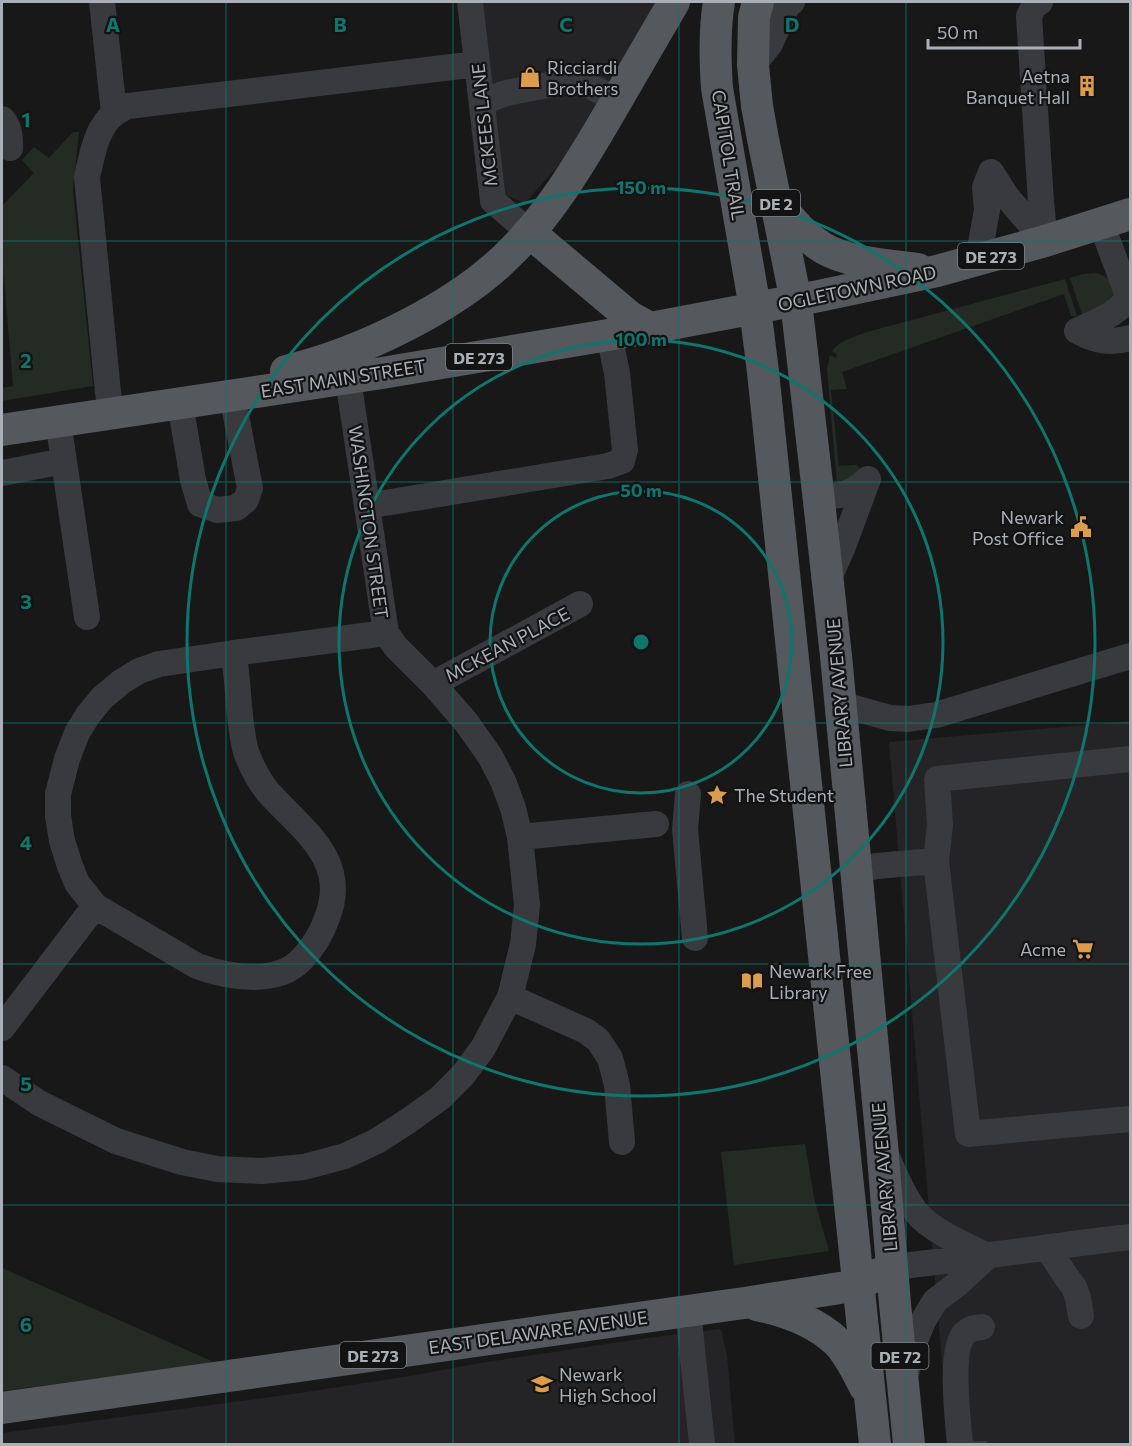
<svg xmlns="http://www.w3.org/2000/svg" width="1132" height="1446" viewBox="0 0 1132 1446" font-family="Commissioner,sans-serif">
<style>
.built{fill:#242426}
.green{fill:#242b24}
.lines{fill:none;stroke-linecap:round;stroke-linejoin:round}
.minor-tunnel{stroke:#353639;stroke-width:26;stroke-dasharray:26 13;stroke-linecap:butt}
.minor{stroke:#393a3e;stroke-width:26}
.major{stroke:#55585c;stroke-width:32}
.grid{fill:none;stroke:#0f766e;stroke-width:1.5;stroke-opacity:0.55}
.ring{fill:none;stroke:#0f766e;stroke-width:3}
.labels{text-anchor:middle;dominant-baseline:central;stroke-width:4.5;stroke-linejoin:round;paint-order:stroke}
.shield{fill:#131314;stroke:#7d8186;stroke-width:1.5}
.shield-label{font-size:16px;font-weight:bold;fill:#abb0b7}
.poi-label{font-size:18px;fill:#abb0b7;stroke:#131314;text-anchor:start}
.street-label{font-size:18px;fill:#abb0b7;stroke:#131314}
.grid-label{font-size:20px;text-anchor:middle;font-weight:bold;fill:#0f766e;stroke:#131314;stroke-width:4.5;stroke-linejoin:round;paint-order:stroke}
.centre{fill:#0f766e;stroke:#131314;stroke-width:3}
.ring-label{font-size:18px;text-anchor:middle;font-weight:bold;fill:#0f766e;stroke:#131314;stroke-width:4.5;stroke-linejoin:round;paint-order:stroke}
</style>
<rect width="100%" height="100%" fill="#181819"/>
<path class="built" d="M480 2H656L563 160 525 203 500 193Z
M1130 721V1444H949L889 742Z
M721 1329 727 1355 735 1444H2V1433L300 1393 410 1376 480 1363 647 1338Z"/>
<path class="green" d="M73 132H79L73 190 93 386 2 401V388L13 386 2 255V206L34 173 22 160 34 147 49 158Z
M1097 273 1109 279 1121 287 1110 307 1082 314 1070 278 1083 274Z
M1065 279 1077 316H1071L1064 294 842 372 847 389 831 390 839 466 857 465 860 469 859 473 845 484 837 483 827 369 830 355 836 358 837 354 832 351C841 340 854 337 867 332Z
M805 1144 814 1198 829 1251 734 1265 721 1152Z
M2 1268 216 1363 2 1391Z"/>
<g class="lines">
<path class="minor-tunnel" d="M974 1441V1444"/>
<path class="minor" d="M102 2 114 113
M470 2 493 201 529 232
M1040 2 1034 6 1029 16 1041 202 1045 241
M753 65 770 44 788 4 792 2
M482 102 506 93 548 85 561 81 576 79 617 100
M2 119C10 128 10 136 10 148
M1101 223 1130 301
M978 260 987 210 985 187 991 172 1007 197 1045 241
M1077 331C1093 323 1121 313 1128 297
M1077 331C1095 341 1111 344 1130 338
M180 403 193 480 200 504 217 510 236 508 246 500 250 488 232 395
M111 414 108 392 87 177C92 156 96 127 115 113 119 110 124 108 128 106L477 64
M58 421 87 617
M2 473 64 461
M818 492C837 501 855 492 868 479
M367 506 608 466 622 461 625 450 617 373 609 335
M828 580 842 549 868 479
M234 653 159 664 139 671 121 682 102 698 88 715 77 733 67 759 58 794V816L62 841 70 866 77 883 95 906 197 966C227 977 276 986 301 960 313 948 321 935 327 918 350 860 302 830 268 792 259 781 251 765 246 752 242 738 241 722 239 707 238 689 236 671 234 653L386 633
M433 684 580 604
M840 704 890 718 908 719 936 715 1130 656
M1130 759 937 779 940 825 936 861 968 1134 1130 1119
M688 794 685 829 695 938
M520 837 656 824
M855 872 876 866 936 861
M510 997 586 1031 598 1040 610 1058 617 1085 622 1142
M2 1028 95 906
M2 1078 39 1103 116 1141 182 1162 217 1169 262 1171 304 1167 345 1156 377 1141 408 1121 440 1098 463 1075 483 1048 510 997 514 981 523 944 527 905 520 837 513 808 503 781 490 756 466 722 433 684 396 647 386 633 348 379
M887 1157C895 1175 903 1196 916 1212 931 1231 967 1246 988 1256L956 1285 935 1301 923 1321 915 1341 905 1377
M1047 1247 1067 1278 1074 1287 1078 1298 1081 1316
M892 1267C972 1259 1051 1246 1130 1237
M688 1311 702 1444
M960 1444C958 1422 949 1348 965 1333 970 1328 976 1328 982 1327"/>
<path class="major" d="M719 2C714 31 715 59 717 88L755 308 763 372 875 1444
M758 2 754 17 753 65 757 106 763 139 796 301 818 492 836 656 882 1144 895 1304 909 1444
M777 202C790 220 804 236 823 248 848 263 889 265 918 269
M529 232 630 317 650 328
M286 371C361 353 459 306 513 250 550 213 577 168 603 124 627 83 651 42 674 2
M2 430 382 373 650 328 819 296 937 271 1045 241 1130 214
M757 1305C786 1311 815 1321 837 1342 849 1354 857 1372 865 1387
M2 1408 744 1303 859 1285 878 1274"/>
</g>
<path class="grid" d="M226 2V1444M453 2V1444M679 2V1444M906 2V1444M2 241H1130M2 482H1130M2 723H1130M2 964H1130M2 1205H1130"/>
<g class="ring">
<circle cx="641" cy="642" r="151"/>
<circle cx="641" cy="642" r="302"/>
<circle cx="641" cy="642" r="454"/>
</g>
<defs>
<symbol id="shop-bare" viewBox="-9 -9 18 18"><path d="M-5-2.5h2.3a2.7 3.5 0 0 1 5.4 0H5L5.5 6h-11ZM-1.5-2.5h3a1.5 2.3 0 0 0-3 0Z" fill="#dc9c4d" stroke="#131314" stroke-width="2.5" paint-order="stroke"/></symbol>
<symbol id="building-bare" viewBox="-9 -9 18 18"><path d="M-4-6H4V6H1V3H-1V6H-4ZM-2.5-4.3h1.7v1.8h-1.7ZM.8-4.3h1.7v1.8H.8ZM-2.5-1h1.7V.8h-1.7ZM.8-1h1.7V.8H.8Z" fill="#dc9c4d" stroke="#131314" stroke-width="2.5" paint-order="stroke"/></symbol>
<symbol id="civic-bare" viewBox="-9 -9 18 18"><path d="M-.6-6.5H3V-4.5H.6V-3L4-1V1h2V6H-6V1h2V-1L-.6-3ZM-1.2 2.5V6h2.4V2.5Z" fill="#dc9c4d" stroke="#131314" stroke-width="2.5" paint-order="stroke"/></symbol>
<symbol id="sight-bare" viewBox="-9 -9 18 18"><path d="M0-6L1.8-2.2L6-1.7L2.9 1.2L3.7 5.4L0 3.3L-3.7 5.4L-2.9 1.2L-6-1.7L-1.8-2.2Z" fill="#dc9c4d" stroke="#131314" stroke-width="2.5" paint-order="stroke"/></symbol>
<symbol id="supermarket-bare" viewBox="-9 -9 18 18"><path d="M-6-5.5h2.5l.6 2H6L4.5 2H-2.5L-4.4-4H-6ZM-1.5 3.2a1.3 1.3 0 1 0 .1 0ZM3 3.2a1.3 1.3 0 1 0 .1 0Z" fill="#dc9c4d" stroke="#131314" stroke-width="2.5" paint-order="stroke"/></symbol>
<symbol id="library-bare" viewBox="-9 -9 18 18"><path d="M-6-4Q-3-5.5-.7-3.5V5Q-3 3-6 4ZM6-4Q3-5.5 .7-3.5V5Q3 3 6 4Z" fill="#dc9c4d" stroke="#131314" stroke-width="2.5" paint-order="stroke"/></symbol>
<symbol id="school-bare" viewBox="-9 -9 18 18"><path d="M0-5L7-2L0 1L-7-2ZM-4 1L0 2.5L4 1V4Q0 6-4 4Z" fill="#dc9c4d" stroke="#131314" stroke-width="2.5" paint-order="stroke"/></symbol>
</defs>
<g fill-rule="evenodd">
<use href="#shop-bare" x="515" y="62" width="30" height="30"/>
<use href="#building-bare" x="1072" y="71" width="30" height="30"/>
<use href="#civic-bare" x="1066" y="512" width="30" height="30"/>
<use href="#sight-bare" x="702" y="780" width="30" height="30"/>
<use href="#supermarket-bare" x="1068" y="934" width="30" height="30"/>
<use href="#library-bare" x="737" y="966" width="30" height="30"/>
<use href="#school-bare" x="527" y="1369" width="30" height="30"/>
</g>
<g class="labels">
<g class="shield">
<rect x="752" y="190" width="48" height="26" rx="4.5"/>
<rect x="958" y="243" width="66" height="26" rx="4.5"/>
<rect x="446" y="344" width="66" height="26" rx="4.5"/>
<rect x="340" y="1342" width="66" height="26" rx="4.5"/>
<rect x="871.5" y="1343" width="57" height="26" rx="4.5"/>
</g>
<g class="shield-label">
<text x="776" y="203">DE 2</text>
<text x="991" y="256">DE 273</text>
<text x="479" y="357">DE 273</text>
<text x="373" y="1355">DE 273</text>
<text x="900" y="1356">DE 72</text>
</g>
<g class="poi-label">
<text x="547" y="67">Ricciardi<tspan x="547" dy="21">Brothers</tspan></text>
<text x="1070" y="76" text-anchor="end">Aetna<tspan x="1070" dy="21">Banquet Hall</tspan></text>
<text x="1064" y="517" text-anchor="end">Newark<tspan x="1064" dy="21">Post Office</tspan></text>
<text x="734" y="795">The Student</text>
<text x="1066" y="949" text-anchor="end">Acme</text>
<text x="769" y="971">Newark Free<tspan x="769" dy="21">Library</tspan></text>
<text x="559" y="1374">Newark<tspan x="559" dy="21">High School</tspan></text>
</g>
<g class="street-label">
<text transform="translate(484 125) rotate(-96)">MCKEES LANE</text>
<text transform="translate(729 155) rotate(81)">CAPITOL TRAIL</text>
<text transform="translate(857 288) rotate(-12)">OGLETOWN ROAD</text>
<text transform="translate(343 378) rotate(-9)">EAST MAIN STREET</text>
<text transform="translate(369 522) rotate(82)">WASHINGTON STREET</text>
<text transform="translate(507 644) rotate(-28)">MCKEAN PLACE</text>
<text transform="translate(839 693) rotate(-95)">LIBRARY AVENUE</text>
<text transform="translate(884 1177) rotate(-95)">LIBRARY AVENUE</text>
<text transform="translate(538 1332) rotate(-8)">EAST DELAWARE AVENUE</text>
</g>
</g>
<g class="grid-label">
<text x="113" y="32">A</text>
<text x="340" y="32">B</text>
<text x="566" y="32">C</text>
<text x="792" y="32">D</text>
<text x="26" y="127">1</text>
<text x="26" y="368">2</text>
<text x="26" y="609">3</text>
<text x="26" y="850">4</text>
<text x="26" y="1091">5</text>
<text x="26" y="1332">6</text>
</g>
<circle cx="641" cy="642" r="9" class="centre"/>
<g class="ring-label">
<text x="641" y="194">150 m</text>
<text x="641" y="346">100 m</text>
<text x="641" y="497">50 m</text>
</g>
<rect width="1132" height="1446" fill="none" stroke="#abb0b7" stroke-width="6"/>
<path d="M928 39v9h152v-9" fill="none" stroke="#abb0b7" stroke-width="3"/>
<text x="937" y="39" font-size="18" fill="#abb0b7" stroke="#131314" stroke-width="4.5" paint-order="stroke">50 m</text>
</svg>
